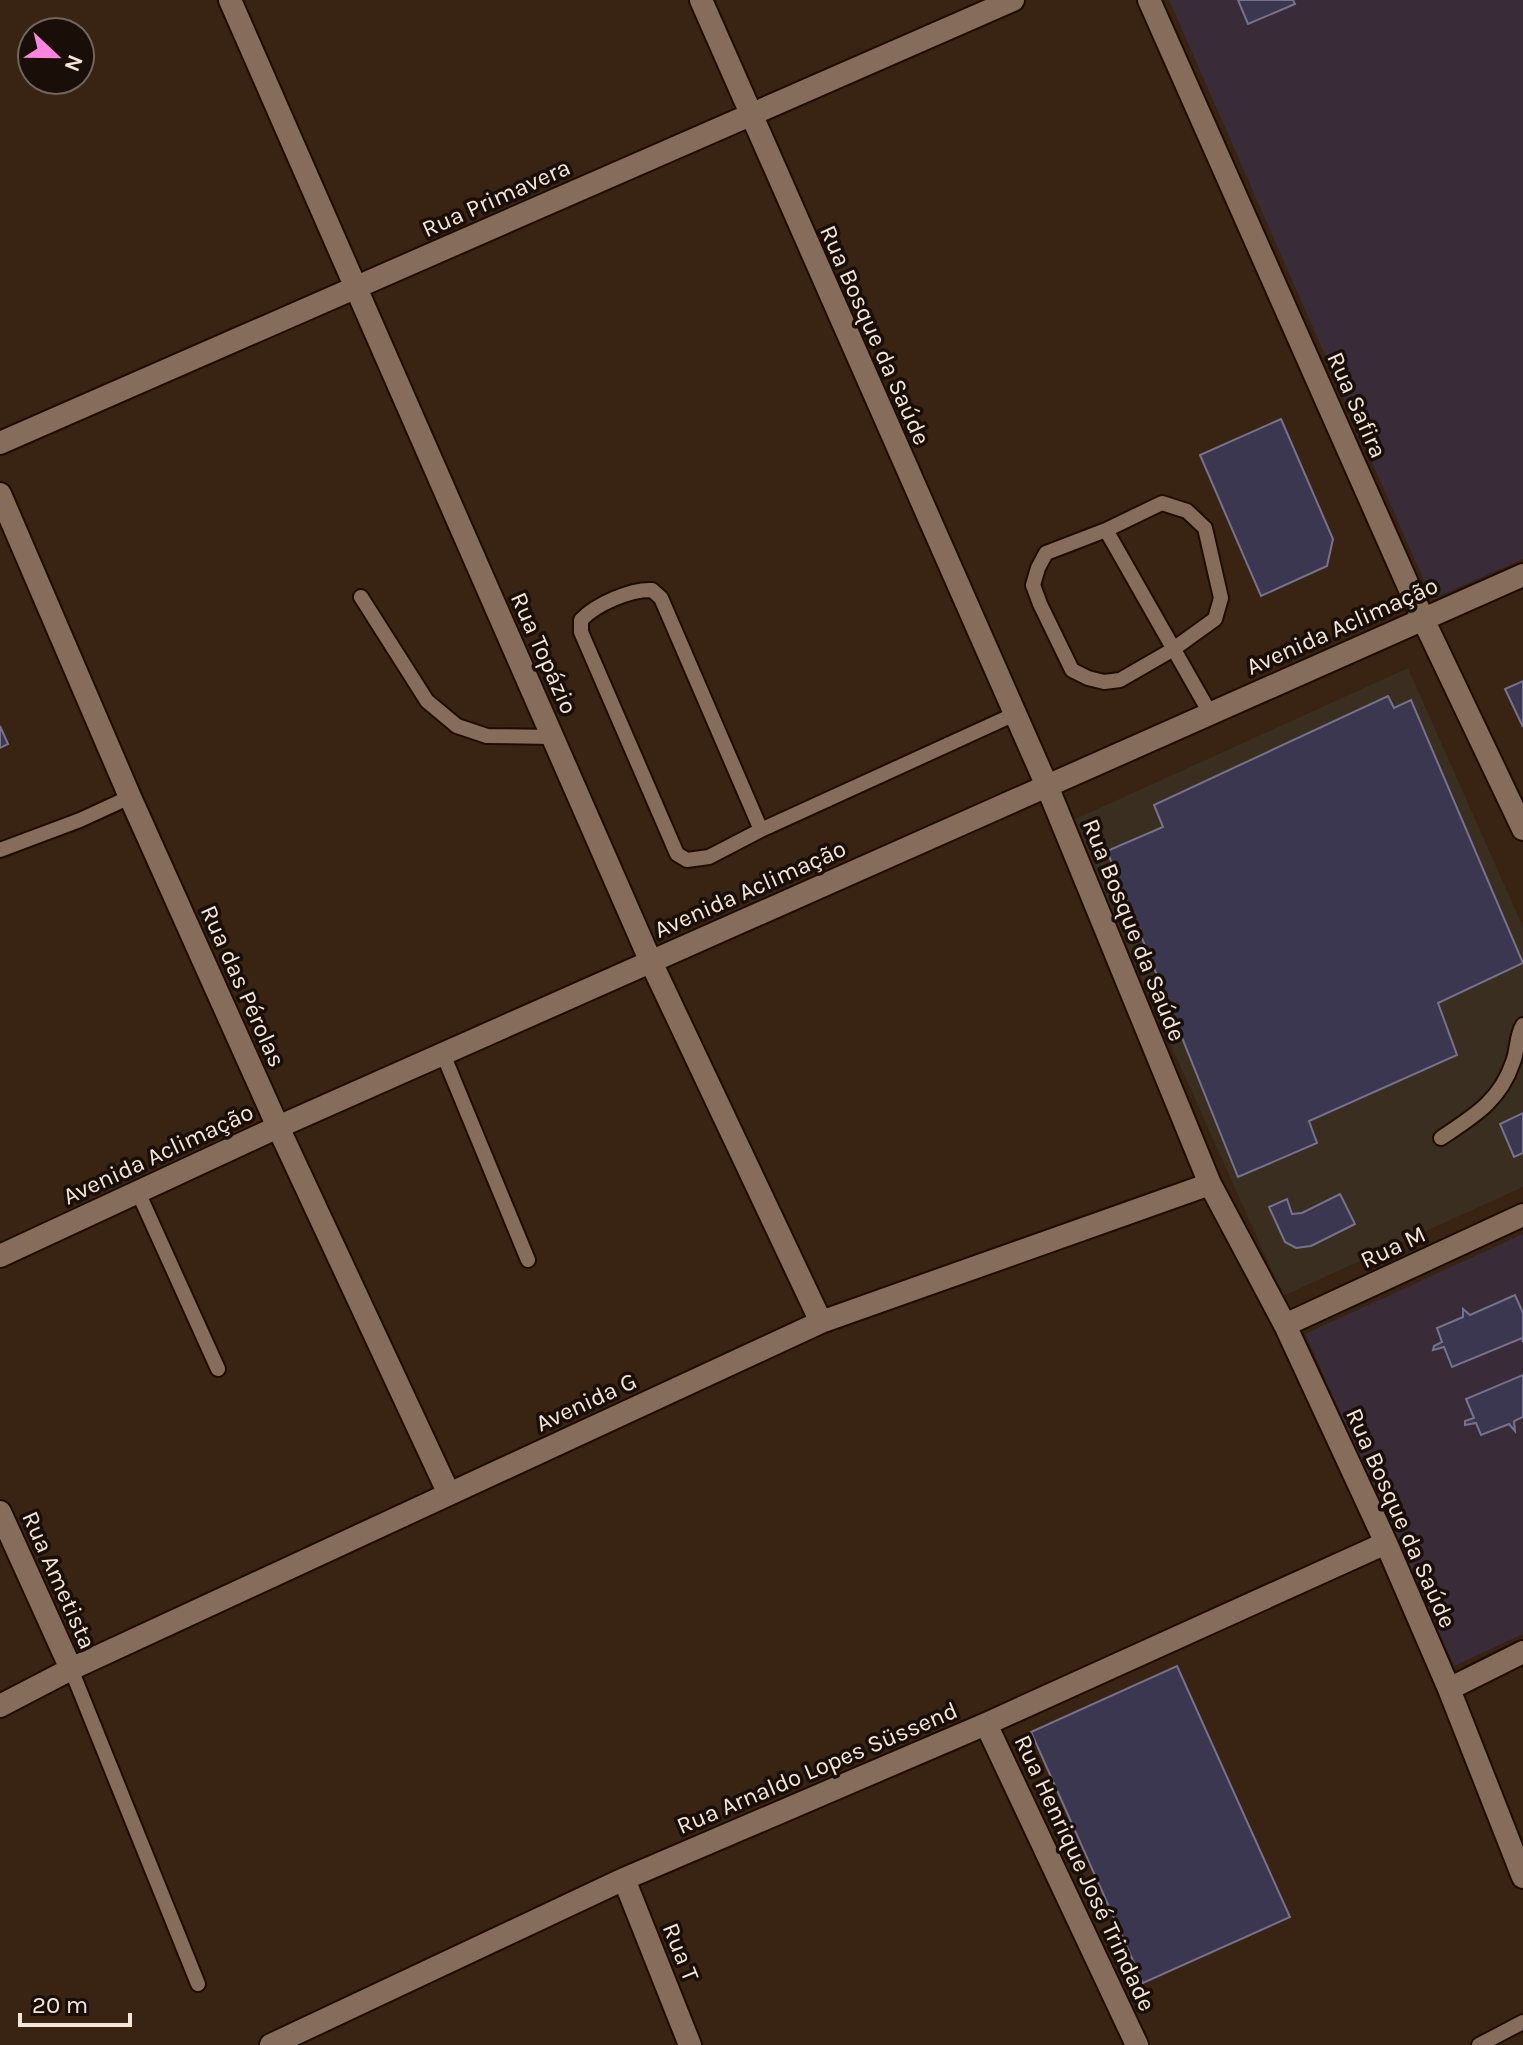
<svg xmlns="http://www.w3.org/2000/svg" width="1523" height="2045" viewBox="0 0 1523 2045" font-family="Karla,sans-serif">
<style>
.commercial{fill:#392b38}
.medical{fill:#392e1f}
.building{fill:#3b3750;stroke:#76728e;stroke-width:2}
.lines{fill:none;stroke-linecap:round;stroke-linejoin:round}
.service-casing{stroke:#1f0c00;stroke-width:18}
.minor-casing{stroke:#1f0c00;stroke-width:26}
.tertiary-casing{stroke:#1f0c00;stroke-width:26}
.service{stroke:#866c5a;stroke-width:14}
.minor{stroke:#866c5a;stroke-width:22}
.tertiary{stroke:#866c5a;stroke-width:22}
.labels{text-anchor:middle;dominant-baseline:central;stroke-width:7;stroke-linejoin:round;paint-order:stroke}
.street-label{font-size:24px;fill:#f5e6db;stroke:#190f08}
</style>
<rect width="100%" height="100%" fill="#392313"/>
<path class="commercial" d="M1169 0H1523V559L1432 599Z
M1523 1234V1634L1454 1666 1305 1334Z"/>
<path class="medical" d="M1408 668 1523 927V1187L1283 1296 1071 821Z"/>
<path class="building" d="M1238 0H1293L1295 4 1248 24Z
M1281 419 1333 539 1327 566 1261 596 1200 455Z
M1523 681V727L1505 689Z
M1388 696 1394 708 1411 700 1523 963 1438 1003 1457 1055 1309 1121 1317 1143 1238 1177 1107 851 1163 827 1154 805Z
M0 726 8 744 0 748Z
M1523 1113V1153L1514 1157 1500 1124Z
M1340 1194 1355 1224 1311 1246 1296 1248 1285 1242 1269 1207 1287 1199 1292 1214 1302 1213Z
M1515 1295 1523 1313V1342L1522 1338 1452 1367 1444 1347 1433 1350 1434 1346 1442 1342 1437 1328 1463 1317V1309L1470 1315Z
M1523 1375V1417L1514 1421 1515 1431 1509 1424 1481 1435 1476 1423 1465 1425V1421L1474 1418 1466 1399Z
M1177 1666 1290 1917 1143 1983 1031 1732Z"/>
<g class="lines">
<defs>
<path id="service" d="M1162 503 1187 511 1205 528 1221 598 1215 619 1172 650 1120 680 1104 682 1088 678 1072 670 1040 604 1033 585 1038 568 1046 553 1106 530Z
M1106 530 1210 713
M361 597 427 701 457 726 487 736 553 737
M761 830 661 598 652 590C631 589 596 604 581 620V632L677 854 687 860 709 857 761 830 1015 714
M0 850 80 820 130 797
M443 1054 528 1260
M1441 1138C1474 1116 1500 1101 1513 1062 1518 1050 1516 1036 1523 1025
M138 1192 218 1369
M71 1669 198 1984
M1479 2045 1523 2022"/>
<path id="minor" d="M230 0 651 962 821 1322
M701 0 1047 786 1210 1184 1285 1325 1386 1543 1449 1689 1523 1877
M1149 0 1423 619 1523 829
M0 443 1013 0
M0 494 130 797 278 1127 449 1494
M1285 1325 1523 1215
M0 1512 71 1669
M1449 1689 1523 1652
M0 1706 71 1669 821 1322 1210 1184
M986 1724 1137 2045
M624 1879 690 2045
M271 2045 624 1879 986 1724 1386 1543"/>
<path id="tertiary" d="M0 1256 278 1127 1523 575"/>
</defs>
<use href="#service" class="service-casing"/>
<use href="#minor" class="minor-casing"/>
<use href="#tertiary" class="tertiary-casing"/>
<use href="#service" class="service"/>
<use href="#minor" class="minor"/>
<use href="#tertiary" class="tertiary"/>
</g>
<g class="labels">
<g class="street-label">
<text transform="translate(496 198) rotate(-24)">Rua Primavera</text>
<text transform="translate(875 335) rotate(66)">Rua Bosque da Saúde</text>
<text transform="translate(1357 405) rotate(66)">Rua Safira</text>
<text transform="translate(1342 626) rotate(-24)">Avenida Aclimação</text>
<text transform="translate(544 653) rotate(66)">Rua Topázio</text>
<text transform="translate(750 889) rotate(-24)">Avenida Aclimação</text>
<text transform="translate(1134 930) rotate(68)">Rua Bosque da Saúde</text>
<text transform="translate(243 986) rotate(66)">Rua das Pérolas</text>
<text transform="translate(158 1154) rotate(-25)">Avenida Aclimação</text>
<text transform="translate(1393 1247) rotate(-25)">Rua M</text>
<text transform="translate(586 1402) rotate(-25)">Avenida G</text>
<text transform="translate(1401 1518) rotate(66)">Rua Bosque da Saúde</text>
<text transform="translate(59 1580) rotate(66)">Rua Ametista</text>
<text transform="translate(817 1768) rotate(-23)">Rua Arnaldo Lopes Süssend</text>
<text transform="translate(1085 1873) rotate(65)">Rua Henrique José Trindade</text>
<text transform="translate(681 1952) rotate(68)">Rua T</text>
</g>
</g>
<g transform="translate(56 56) rotate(112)"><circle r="38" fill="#190f08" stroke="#71655c" stroke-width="2"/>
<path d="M0-6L14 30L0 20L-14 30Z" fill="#fe85df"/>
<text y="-12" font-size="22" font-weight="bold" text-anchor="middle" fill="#f5e6db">N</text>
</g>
<path d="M20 2013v12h110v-12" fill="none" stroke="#f5e6db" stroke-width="4"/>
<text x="32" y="2013" font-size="24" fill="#f5e6db" stroke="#190f08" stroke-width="6" paint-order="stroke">20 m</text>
</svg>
